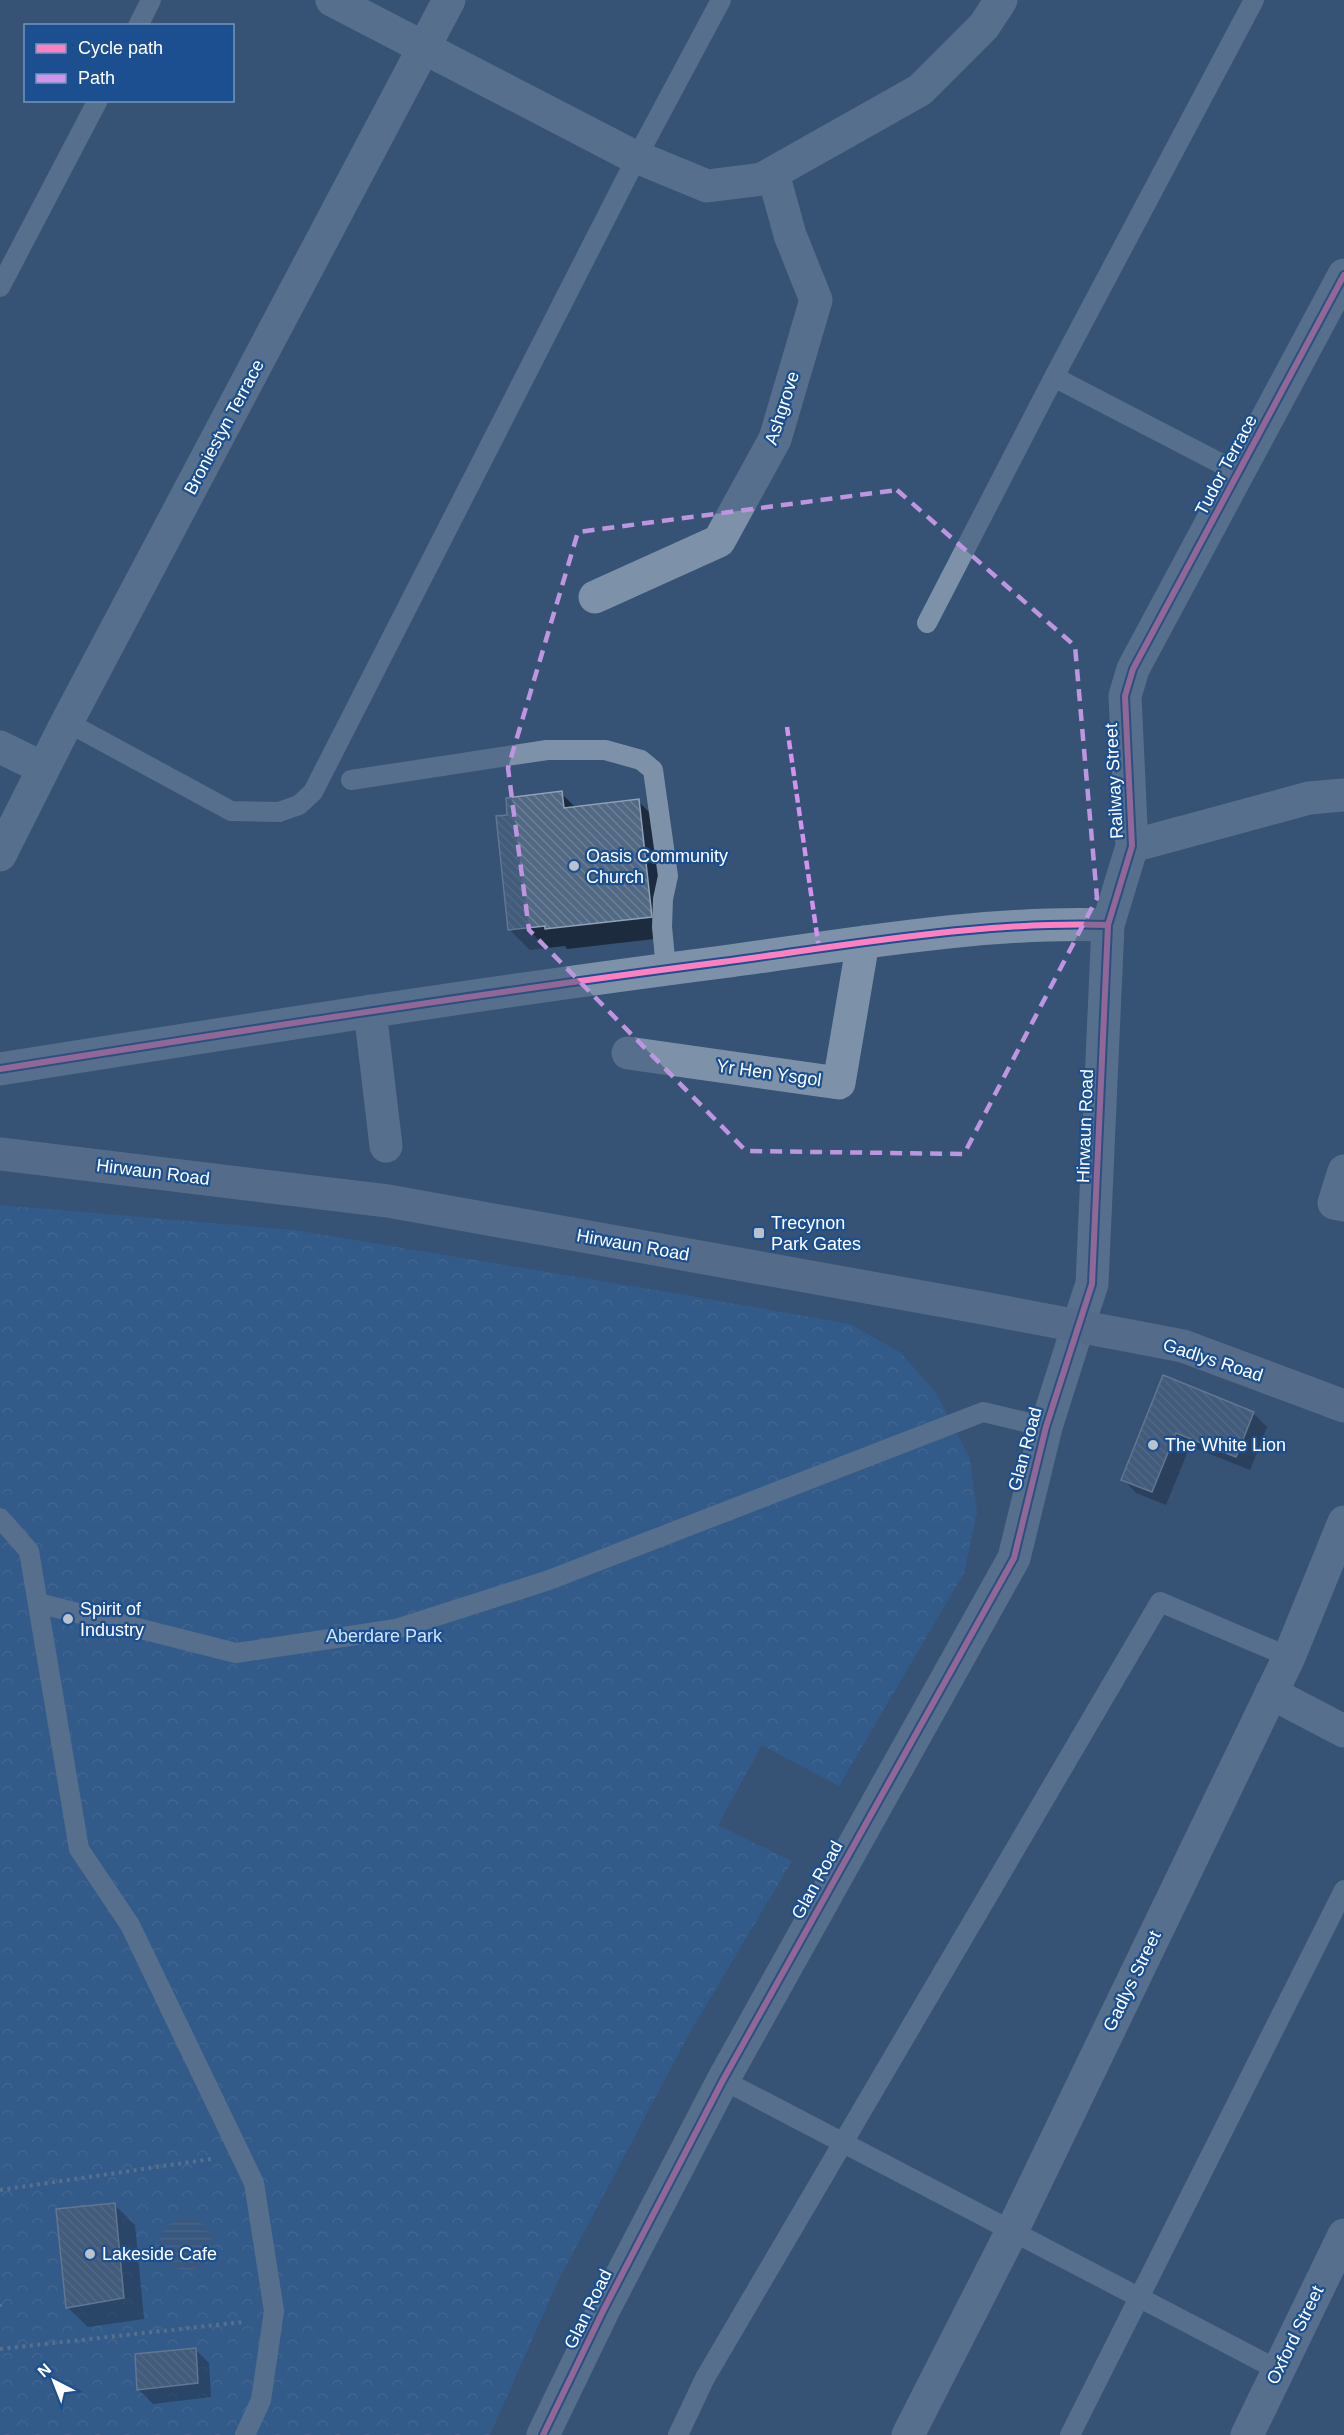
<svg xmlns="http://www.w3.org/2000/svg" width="1344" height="2435" viewBox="0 0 1344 2435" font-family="Arial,sans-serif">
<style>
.forest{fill:url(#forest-crowns)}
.water{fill:url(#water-rules)}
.shadow{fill:#0007}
.building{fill:url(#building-back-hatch);stroke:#92a2b6;stroke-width:1.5}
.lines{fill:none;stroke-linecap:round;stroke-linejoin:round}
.path{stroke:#7d92a8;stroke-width:4;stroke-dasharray:3 4.5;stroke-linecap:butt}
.service{stroke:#7d92a8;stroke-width:20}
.minor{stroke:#7d92a8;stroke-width:33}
.tertiary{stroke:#7d92a8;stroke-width:33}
.secondary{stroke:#798da4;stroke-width:33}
.quiet{stroke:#d193ec;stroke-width:4.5;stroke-dasharray:9 4.5;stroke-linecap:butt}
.cycleway-casing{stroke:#1b4f8f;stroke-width:10}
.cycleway{stroke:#ff80c0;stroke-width:6}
.marked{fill:none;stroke:#bd96df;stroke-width:4.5;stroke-dasharray:12 8;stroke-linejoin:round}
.poi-dot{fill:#b9c2ce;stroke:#1b4f8f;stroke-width:2}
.labels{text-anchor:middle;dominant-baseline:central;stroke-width:4.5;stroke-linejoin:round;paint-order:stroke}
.street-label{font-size:18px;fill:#fff;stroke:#1b4f8f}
.poi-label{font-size:18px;fill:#fff;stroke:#1b4f8f;text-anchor:start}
.park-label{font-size:18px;fill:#cfe3fa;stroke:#1b4f8f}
</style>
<defs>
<pattern id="forest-crowns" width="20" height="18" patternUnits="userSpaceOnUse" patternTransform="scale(1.5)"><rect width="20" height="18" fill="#2f66a5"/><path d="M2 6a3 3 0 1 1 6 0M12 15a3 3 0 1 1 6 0" fill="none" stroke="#4e7db2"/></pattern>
<pattern id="water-rules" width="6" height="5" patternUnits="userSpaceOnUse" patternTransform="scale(1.5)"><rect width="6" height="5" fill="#3b618d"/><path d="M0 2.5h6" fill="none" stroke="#58799e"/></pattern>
<pattern id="building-back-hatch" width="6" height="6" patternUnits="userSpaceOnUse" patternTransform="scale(1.5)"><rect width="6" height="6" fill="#526984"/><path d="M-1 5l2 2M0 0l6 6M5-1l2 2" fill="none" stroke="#6c8096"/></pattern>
</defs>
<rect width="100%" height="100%" fill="#365274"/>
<path class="forest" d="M0 1205 294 1230 674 1293 850 1324 901 1353 936 1393 970 1459 977 1513 964 1573 839 1786 762 1745 718 1825 792 1861 689 2034 558 2281 490 2435H0Z"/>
<path class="water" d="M160 2244a26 26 0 1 1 52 0a26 26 0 1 1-52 0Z"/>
<path class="shadow" d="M561 793 576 808 638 801 659 822 672 937 567 949 565 946 530 950 510 930 509 816Z
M1164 1377 1254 1414 1267 1427 1250 1470 1190 1446 1166 1505 1136 1493 1123 1479Z
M115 2205 135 2225 144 2319 88 2327 67 2307Z
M195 2349 209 2363 211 2397 153 2404 139 2390Z"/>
<path class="building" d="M562 791 564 808 639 799 652 917 545 929V926L508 930 496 816 507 815 506 798Z
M1163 1375 1254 1412 1236 1457 1176 1433 1152 1492 1121 1480Z
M115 2203 124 2298 66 2308 56 2209Z
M196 2348 198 2383 137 2390 135 2354Z"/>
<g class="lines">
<path class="path" d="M0 2190 211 2159
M0 2304V2311
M0 2349 243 2322"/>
<path class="service" d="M138 26 151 0
M0 287 98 100
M1054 377 1239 473
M927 623 1054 377 1254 0
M67 722 231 811 279 812 299 805 313 792 637 157 721 0
M351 780 547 750H605L641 760 653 770 668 876 663 899 662 927 666 969
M0 1518 29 1551 79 1849 130 1925 254 2183 274 2311 261 2400 245 2435
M38 1603 236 1653 396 1629 549 1580 983 1412 1046 1427
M723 2080 1278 2370
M678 2435 705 2378 1160 1602 1289 1657
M1070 2435 1344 1890"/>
<path class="minor" d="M332 0 627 153 707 186 762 179 920 90 984 26 1001 0
M595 597 719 541 775 439 816 300 790 235 773 173
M0 747 43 768
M1132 846 1309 798 1344 795
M0 855 67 722 449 0
M370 1011 386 1146
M628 1053 839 1083 863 942
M0 1069C240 1031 481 993 722 962 850 945 979 921 1108 925
M1344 1171 1334 1203 1344 1205
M1078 1326 1092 1284 1108 925 1132 846 1125 696 1133 669 1344 275
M1271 1693 1344 1731
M908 2435 1012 2231 1289 1657 1344 1522
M1247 2435 1344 2235"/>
<path class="tertiary" d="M543 2435 603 2311 723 2080 1014 1558 1046 1427 1078 1326"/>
<path class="secondary" d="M0 1154 388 1201 983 1308 1183 1346 1344 1406"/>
<path class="quiet" d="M787 727 819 949"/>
<defs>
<path id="cycleway" d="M0 1069C240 1031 481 993 722 962 850 945 979 921 1108 925
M543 2435 603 2311 723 2080 1014 1558 1046 1427 1092 1284 1108 925 1132 846 1125 696 1133 669 1344 275"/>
</defs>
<use href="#cycleway" class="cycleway-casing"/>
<use href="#cycleway" class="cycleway"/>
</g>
<path d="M0 0H1344V2435H0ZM897 490 1075 646 1097 898 964 1154 746 1151 529 930 508 768 578 532Z" fill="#365274" fill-opacity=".55" fill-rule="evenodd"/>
<path class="marked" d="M897 490 1075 646 1097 898 964 1154 746 1151 529 930 508 768 578 532Z"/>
<g class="poi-dot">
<circle cx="574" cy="866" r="6"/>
<rect x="753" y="1227" width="12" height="12" rx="3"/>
<circle cx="1153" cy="1445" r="6"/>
<circle cx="68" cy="1619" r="6"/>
<circle cx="90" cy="2254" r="6"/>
</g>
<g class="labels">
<g class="street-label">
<text transform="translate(782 408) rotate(-72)">Ashgrove</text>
<text transform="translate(224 427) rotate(-62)">Broniestyn Terrace</text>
<text transform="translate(1226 465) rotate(-62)">Tudor Terrace</text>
<text transform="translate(1114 781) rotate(-93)">Railway Street</text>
<text transform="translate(769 1073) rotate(8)">Yr Hen Ysgol</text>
<text transform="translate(1085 1126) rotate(-88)">Hirwaun Road</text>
<text transform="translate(153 1172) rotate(7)">Hirwaun Road</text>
<text transform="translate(633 1245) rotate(10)">Hirwaun Road</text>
<text transform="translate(1213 1360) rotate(18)">Gadlys Road</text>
<text transform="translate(1025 1449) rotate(-75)">Glan Road</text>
<text transform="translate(817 1880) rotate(-61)">Glan Road</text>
<text transform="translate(1132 1981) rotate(-64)">Gadlys Street</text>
<text transform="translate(588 2309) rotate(-64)">Glan Road</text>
<text transform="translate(1295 2335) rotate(-64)">Oxford Street</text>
</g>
<g class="poi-label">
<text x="586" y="856">Oasis Community<tspan x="586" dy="21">Church</tspan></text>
<text x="771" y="1223">Trecynon<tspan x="771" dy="21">Park Gates</tspan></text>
<text x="1165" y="1445">The White Lion</text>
<text x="80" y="1609">Spirit of<tspan x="80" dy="21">Industry</tspan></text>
<text x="102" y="2254">Lakeside Cafe</text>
</g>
<g class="park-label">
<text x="384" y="1636">Aberdare Park</text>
</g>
</g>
<rect x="24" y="24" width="210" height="78" fill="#1b4f8f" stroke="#7695bc" stroke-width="1.5"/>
<rect x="36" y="44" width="30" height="9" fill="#ff80c0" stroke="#7695bc" stroke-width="1.5"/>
<text x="78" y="54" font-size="18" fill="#ffffff">Cycle path</text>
<rect x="36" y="74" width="30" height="9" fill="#d193ec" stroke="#7695bc" stroke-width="1.5"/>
<text x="78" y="84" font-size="18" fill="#ffffff">Path</text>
<g transform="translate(54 2381) rotate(318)" stroke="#1b4f8f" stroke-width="4.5" paint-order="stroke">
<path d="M0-4.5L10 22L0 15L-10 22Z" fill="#ffffff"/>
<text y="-9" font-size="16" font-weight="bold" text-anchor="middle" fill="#ffffff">N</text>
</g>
</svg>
